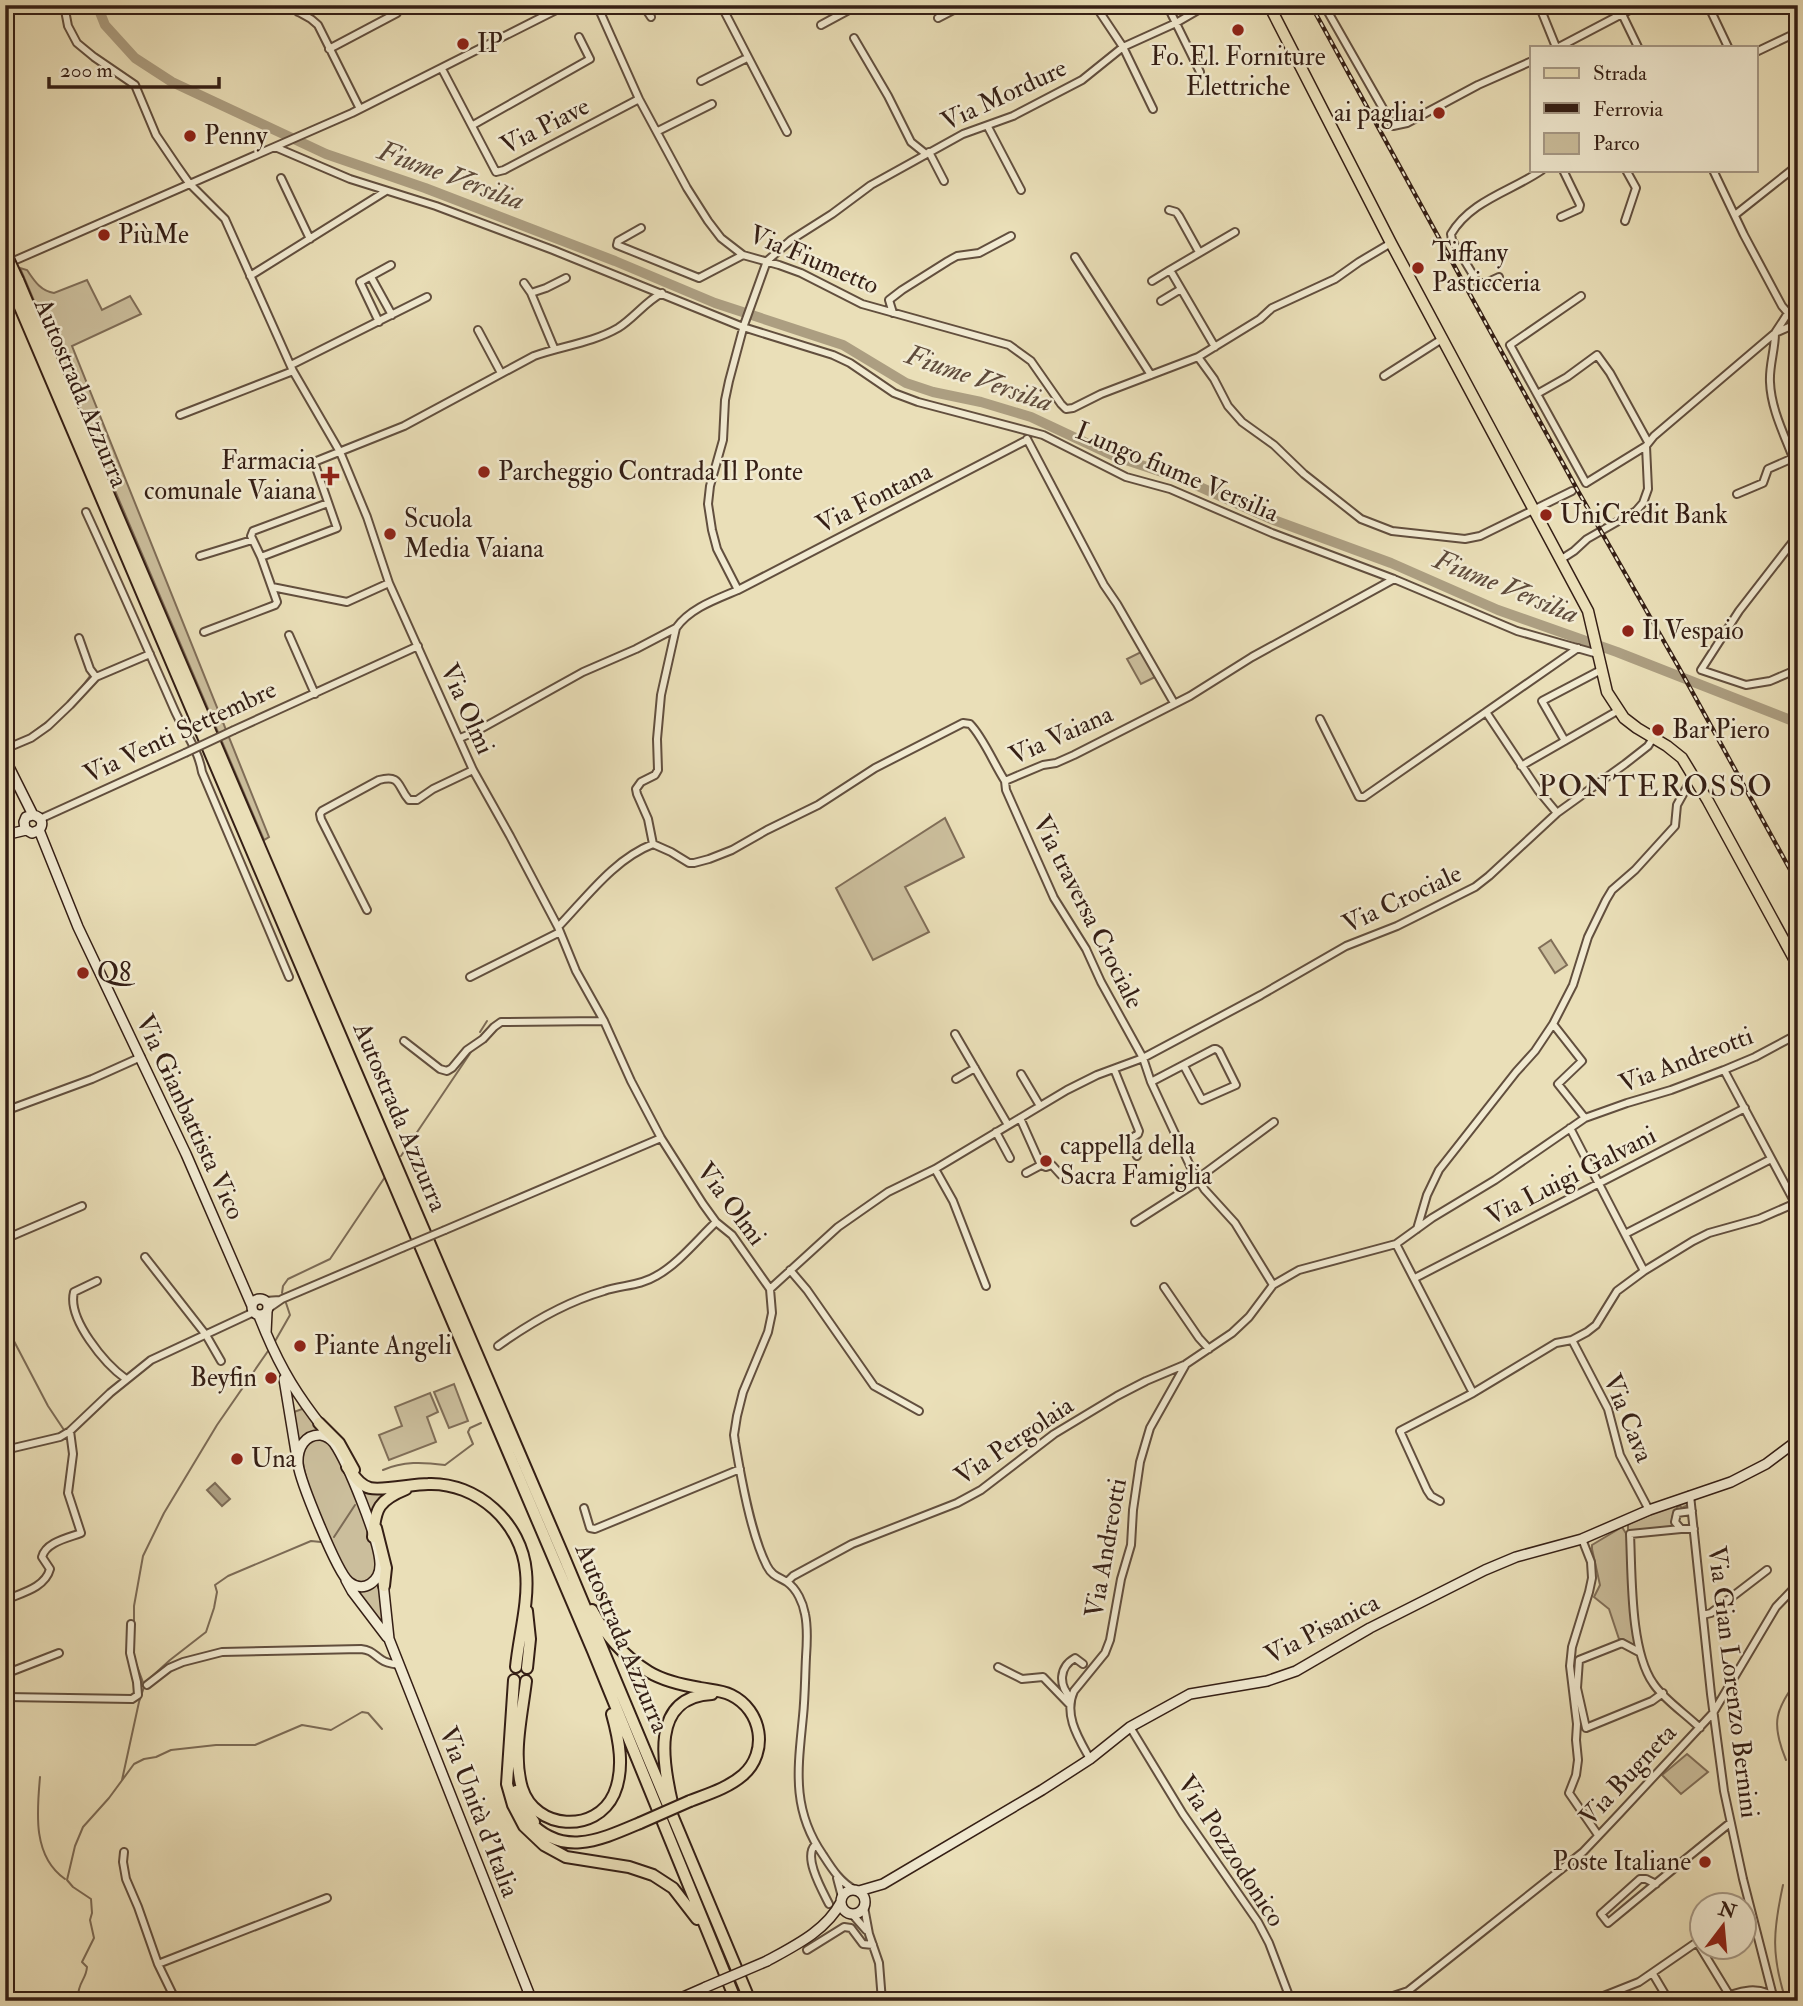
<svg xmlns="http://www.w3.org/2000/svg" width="1803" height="2006" viewBox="0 0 1803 2006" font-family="'IM FELL Double Pica',serif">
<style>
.green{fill:#cbbe9c;stroke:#806e58;stroke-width:2}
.water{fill:#ac9e81;stroke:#7c6b56;stroke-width:2}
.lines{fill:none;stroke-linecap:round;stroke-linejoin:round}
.stream{stroke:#7c6b56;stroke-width:2}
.river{stroke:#ac9e81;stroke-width:10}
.street-casing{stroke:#624f3e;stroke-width:10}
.secondary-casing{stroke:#351f15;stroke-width:12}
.primary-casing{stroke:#351f15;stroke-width:13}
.highway-casing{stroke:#351f15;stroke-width:14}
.street{stroke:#f1ead1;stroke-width:6}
.secondary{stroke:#f1ead1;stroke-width:9}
.primary{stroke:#eadfb8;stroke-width:10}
.highway{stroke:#eadfb8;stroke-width:10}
.rail-casing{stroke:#351f15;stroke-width:4.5}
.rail{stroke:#f1ead1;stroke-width:2;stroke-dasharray:5;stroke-linecap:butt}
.street-bridge-casing{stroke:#624f3e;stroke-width:10;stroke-linecap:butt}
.secondary-bridge-casing{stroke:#351f15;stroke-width:12;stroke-linecap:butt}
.highway-bridge-casing{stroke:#351f15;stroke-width:14;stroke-linecap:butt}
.street-bridge{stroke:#f1ead1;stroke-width:6}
.secondary-bridge{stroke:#f1ead1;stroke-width:9}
.highway-bridge{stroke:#eadfb8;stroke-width:10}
.poi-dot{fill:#8f2418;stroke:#f1ead1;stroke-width:2.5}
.labels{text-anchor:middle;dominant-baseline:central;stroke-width:5;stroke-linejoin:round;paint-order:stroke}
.poi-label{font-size:26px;fill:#351f15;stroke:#f1ead1;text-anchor:start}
.street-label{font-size:26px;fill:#351f15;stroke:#f1ead1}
.water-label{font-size:28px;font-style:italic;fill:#5f4b3b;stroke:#f1ead1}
.quarter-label{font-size:30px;letter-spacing:2px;fill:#351f15;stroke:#f1ead1}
</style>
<rect width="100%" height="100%" fill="#eadfb8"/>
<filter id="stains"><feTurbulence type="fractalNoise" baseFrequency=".00286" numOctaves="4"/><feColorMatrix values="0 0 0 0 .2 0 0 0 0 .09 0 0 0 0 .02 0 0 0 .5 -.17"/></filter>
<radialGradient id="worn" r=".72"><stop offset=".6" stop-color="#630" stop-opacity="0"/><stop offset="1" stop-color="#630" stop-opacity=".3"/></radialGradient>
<path class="green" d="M20 268 27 270C34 280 40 291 54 293L87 280 102 310 130 296 141 314 72 346 269 837 264 840Z
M1141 652 1155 677 1141 684 1127 659Z
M945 818 964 857 905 887 929 932 873 960 836 888Z
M1551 940 1567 965 1555 973 1539 948Z
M454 1384 468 1421 449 1428 434 1392Z
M430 1393 438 1412 427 1417 436 1442 389 1460 379 1435 402 1426 395 1407Z
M302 1409H305L328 1436 321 1433 299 1449 294 1412Z
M314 1437 330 1442C343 1467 380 1541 376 1567 374 1577 371 1580 363 1585 359 1583 352 1581 349 1578 336 1562 305 1483 303 1462 302 1457 303 1451 304 1446Z
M359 1487 392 1490 370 1518Z
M1685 1502 1688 1503V1505L1682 1508 1680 1506 1677 1507V1510C1671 1515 1671 1520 1674 1527L1628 1531V1524L1673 1505Z
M1622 1527 1627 1535 1633 1632 1636 1647 1623 1639H1619L1609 1609 1594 1597 1600 1585 1592 1549V1545Z
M380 1579 383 1626 355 1589Z
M1687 1754 1708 1772 1681 1794 1662 1775Z"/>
<path class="water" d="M215 1483 230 1499 222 1506 207 1490Z"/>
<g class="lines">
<path class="stream" d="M78 692 90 676
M28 736 49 720 72 699
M480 1032 487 1021
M401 1156 471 1052
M282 1293 283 1286 288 1279 330 1259 385 1177
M5 1324 48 1406 64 1430
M274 1343 290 1315 286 1303
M383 1470C403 1461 423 1462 445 1465L473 1444 468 1432 470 1428 481 1423
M334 1537 355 1505
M134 1622V1606L143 1556 164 1513 217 1425 268 1351
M134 1658 144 1685
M148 1680 170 1660 206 1632 214 1608 217 1592 215 1585 228 1576 311 1541 321 1542
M1786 1760C1770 1721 1776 1711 1798 1678
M40 1777C37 1811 32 1856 65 1879
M122 1780 139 1702 145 1684
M1783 1885C1773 1931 1771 1955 1786 2001
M81 2001 78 1997C78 1982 86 1980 87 1967L82 1962 94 1938 90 1920 92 1913 91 1899 73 1887 67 1880 75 1846 83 1827 109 1798 134 1764 144 1759 156 1757 171 1750 216 1745H255L302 1725 331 1730 362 1712 368 1713 382 1729"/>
<path class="river" d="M97 5 105 25 135 58 172 82 326 154 425 188 615 261 715 303 843 345 906 383 933 392 981 402 1031 417 1114 456 1180 478 1271 519 1391 563 1498 610 1617 652 1798 723"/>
<defs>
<path id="street" d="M64 5 68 26 77 43 94 57 135 85 156 135 177 166 189 183 225 219 293 371 340 452 367 517 389 583 473 770 510 836 558 927 576 971 604 1021 631 1081 661 1138 703 1204 716 1222 732 1235 770 1289 772 1313 768 1332 743 1392 737 1416 734 1435 735 1442C741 1478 751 1535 767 1566 772 1576 779 1577 787 1582 797 1589 803 1603 805 1614 808 1628 807 1643 806 1657 805 1677 805 1697 803 1716 798 1768 791 1809 823 1855 832 1869 840 1882 855 1890
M286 5 311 19 318 25 360 109
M597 5 639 99 687 188 708 221 721 238 743 255 779 265 801 273 862 304 1009 345 1031 361 1061 404 1066 409 1073 408 1101 394 1198 357 1260 319 1272 308 1335 279 1359 262 1391 243
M643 5 651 17
M721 5 787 132
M1095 5 1123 47 1153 109
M1167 5 1200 72
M1324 5 1393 126 1407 123 1478 85 1532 61
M1708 5 1728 47
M1541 10 1556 47
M298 12 310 5
M1622 14 1638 47
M938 18 963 5
M821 25 858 5
M854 38 888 96 911 142 926 154
M1559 47 1639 5
M329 49 397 13 393 5
M1756 52 1798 32
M442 69 496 172 504 170 639 99
M701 81 747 58
M473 125 590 59 579 37
M988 127 1021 190
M658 131 712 104
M275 147 350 179 436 206 553 250 743 327 833 355 850 363 894 393 918 402 1043 435 1126 477 1170 489 1272 533 1394 579 1517 631 1598 654
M929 152 944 181
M1713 170 1744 235 1782 306 1788 313
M281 178 310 239
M1169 210 1176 212 1179 216 1199 252
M1735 215 1798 165
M1561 217 1579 209 1580 205 1563 170
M1625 221 1636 188 1626 170
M641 228 618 241 617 245 699 278 743 255
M1075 257 1151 375
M9 263 352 113 566 5
M1170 270 1235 232
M250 276 386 191
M371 277 392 315
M1499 277 1486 283H1478L1452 240 1451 234C1471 200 1512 191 1542 170
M1152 281 1170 270 1215 347
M524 283 531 293 554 348
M531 293 546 288 566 278
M1581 296 1510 345 1586 483 1646 446 1654 436 1775 333 1788 313 1798 304
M1161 301 1181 289
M893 313 889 300 902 290 948 261 957 256 979 253 1011 236
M379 322 360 282 391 265
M1798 323 1775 333C1775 350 1769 366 1770 382 1771 413 1789 443 1798 472
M478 330 501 373
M1198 357 1214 379 1228 406 1242 422 1274 445 1304 474 1361 519 1392 531 1465 539 1480 536 1572 491
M291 365 427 297
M1384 376 1442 339
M1537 394 1567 377 1597 355 1610 373 1648 442
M180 415 293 371
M1027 439 1104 585 1117 604 1174 703
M5 445 9 453
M1737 494 1763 483 1768 469 1793 458
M328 503 253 531 251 536 261 557 337 528 314 462 404 426 534 356C562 346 592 343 618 328 634 318 645 302 662 293
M86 512C116 577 145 643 174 709 183 730 198 748 202 772L289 977
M1798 535 1739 611 1701 670 1746 685 1770 681 1798 669
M200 556 252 540
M1560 560 1574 551 1587 539 1636 511 1643 503 1648 489 1646 446
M272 587 347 602 389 583
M738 590 1027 440
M204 632 275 605 277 602 261 557
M289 635 315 694
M79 638 90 669 96 677
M1486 712 1538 790 1557 813
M1320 719 1359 797H1364L1578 648
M234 730 418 646
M460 738 477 731 583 672 636 649 676 628
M1565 741 1542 701 1601 670
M5 749 31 738 48 726 70 705 96 677 150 654
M1521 766 1619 710
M1005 781 1006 790 1054 898 1086 949 1101 982 1143 1058 1261 995 1346 946 1397 926 1475 887 1489 876 1557 813 1625 764 1648 746 1653 738
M40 819 185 753
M653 844 671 852 689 863H694L709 859 732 850 767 830 818 805 875 768 963 723 970 724C983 737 994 764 1005 781L1043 765 1056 763 1074 755 1190 696 1252 657 1394 579
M367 910 321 819 320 814 322 811 379 780C402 774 397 787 409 800H417L433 789 473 770
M558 927C586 898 614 859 653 844L648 819 637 794 636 789 641 782 655 775 658 770 657 739 661 695 676 628C690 608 717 599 738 590L717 549 712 530 708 504 710 486 723 440 725 400 729 381 744 325 767 261 791 240 832 214 871 185 963 134 1013 116 1082 80 1123 47 1176 23 1207 5
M1788 948 1798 943
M470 977 560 932
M1553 1024 1582 1061 1558 1084 1585 1118
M955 1034 1008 1125
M404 1041 440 1069 447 1071 452 1068 467 1050 483 1039 494 1027 501 1022 604 1021
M1114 1069 1139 1131 1138 1134 1129 1140 1137 1156
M1724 1070 1795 1203
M1021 1074 1040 1106
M956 1079 975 1068
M1151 1082 1214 1049H1216L1219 1051 1236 1085 1202 1100 1184 1066
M5 1111 92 1079 141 1057
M1020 1118 1041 1165 1026 1173
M1570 1128 1644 1271
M996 1132 1010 1158
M1041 1165 1046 1167 1052 1165 1061 1175
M935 1169 953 1201 986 1286
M1197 1179 1274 1122
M1135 1222 1199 1181
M1417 1229 1427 1195 1439 1170 1516 1072 1535 1051 1553 1024 1573 985 1588 937 1606 900 1612 890 1635 870 1675 826 1677 805 1693 776
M445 1230 661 1138
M1625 1234 1771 1159
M5 1239 82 1206
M1396 1244 1473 1393 1400 1431 1427 1490 1431 1496 1440 1501
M145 1257 206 1335 221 1361
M790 1270 807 1290 874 1386 919 1411
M1415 1278 1745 1108
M97 1281 74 1292C67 1319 105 1364 126 1379
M1164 1287 1199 1338 1209 1349
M770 1289 838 1227 888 1192 935 1169 1067 1090 1097 1075 1143 1058 1151 1082 1192 1170 1205 1190 1235 1223 1273 1285
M265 1301 280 1300
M269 1308 282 1299 402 1248
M1572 1340 1608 1409 1620 1455 1649 1510
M498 1346C530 1323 566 1302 604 1291 621 1285 640 1286 656 1276 677 1265 698 1239 716 1222
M1473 1393 1556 1343 1572 1340 1587 1332 1596 1325 1617 1291 1644 1271 1693 1241 1709 1233 1759 1219 1798 1202
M5 1450 60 1437 70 1431 110 1393 151 1360 254 1312
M1690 1495 1711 1694 1724 1791 1743 1879 1773 1996
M584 1508 590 1528 595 1529 740 1469
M1692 1511 1677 1513 1675 1522 1681 1529H1694
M1681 1529 1630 1534C1632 1575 1630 1650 1653 1683 1663 1699 1686 1714 1700 1728
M1582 1539 1591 1562 1592 1578 1589 1592 1572 1647 1570 1666 1577 1724 1576 1740 1578 1760 1576 1775 1569 1793 1598 1835
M787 1582 793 1576 852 1544 957 1503 981 1490 1054 1434 1117 1396 1146 1381 1184 1365
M5 1600C21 1593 45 1588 50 1569L42 1557C46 1542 68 1538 81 1533L68 1493 73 1454 70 1431
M1703 1615 1711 1613 1767 1570
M1639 1652 1622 1643 1579 1660 1577 1688 1586 1728 1652 1701 1663 1693
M998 1667 1022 1679 1043 1677 1070 1705
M5 1674 59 1653
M147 1685 169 1668 183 1662 222 1652 361 1649C372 1650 374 1655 382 1660 386 1663 393 1664 399 1665
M6 1697 132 1699 138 1695 137 1682 130 1653 131 1624
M1071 1698C1058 1685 1059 1667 1075 1658L1083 1664
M1130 1727 1183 1814 1258 1922 1269 1943 1291 2001
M1090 1759C1079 1739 1063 1715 1074 1691L1105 1653 1110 1640 1121 1579 1131 1545 1133 1510 1140 1462 1150 1428 1186 1364 1232 1333 1249 1317 1273 1285 1299 1270 1396 1244 1432 1218 1495 1180 1585 1118 1627 1103 1671 1090 1724 1070 1755 1057 1798 1034
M815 1845C803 1857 822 1890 829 1904
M124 1852 123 1862 126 1879 138 1907 158 1964 176 2001
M837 1878 842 1897
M1656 1884 1646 1879H1640L1601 1914 1608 1923C1649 1889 1689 1856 1730 1823
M864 1907 869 1934 879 1963 882 2001
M852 1914 866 1930
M807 1950 844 1927 851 1928 863 1944 873 1945
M158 1964 327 1898
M1653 1974 1669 2001
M1378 2001 1408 1991 1583 1852 1619 1814 1713 1713 1776 1607 1798 1584
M1591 2001 1639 1982 1697 1942 1733 2001
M1721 2001C1736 1990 1763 1984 1777 2001"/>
<path id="secondary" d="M5 759 33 815C42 817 44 824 39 830L32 833 25 829 24 822 26 817 33 815
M39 830 78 927 186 1154 252 1306
M5 835 26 830
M252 1307a8 8 0 1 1 16 0a8 8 0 1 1-16 0Z
M259 1316 266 1333 267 1312
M266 1333C282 1371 298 1396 323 1428
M284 1379 297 1458
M321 1435C327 1436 330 1438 334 1443 348 1463 379 1540 380 1563 381 1581 364 1594 349 1582 337 1572 300 1481 298 1464 297 1448 305 1434 321 1435Z
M346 1580 352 1591 387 1637
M383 1582 389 1639 532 2001
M841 1902a12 12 0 1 1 24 0a12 12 0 1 1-24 0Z
M859 1891 883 1884 1042 1790 1090 1759 1130 1727 1190 1694 1267 1681 1296 1671 1370 1628 1485 1570 1516 1557 1582 1539 1649 1510 1731 1482 1766 1464 1798 1440
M767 1961C794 1946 826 1931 841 1902
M674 2001 706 1987"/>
<path id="primary" d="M1269 5 1391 243 1588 611 1607 692 1624 718 1637 728 1667 746 1682 758 1708 801 1798 966"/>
<path id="highway" d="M5 272 593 1651 736 2001
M18 280 111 500 564 1557 750 2001
M319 1423 339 1443 354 1470
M347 1467C354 1475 359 1485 370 1488 382 1491 413 1484 428 1484 477 1482 522 1523 526 1572 529 1602 519 1636 516 1667
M376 1528 386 1568 384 1586
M373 1537C375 1508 379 1500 406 1489
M592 1610C605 1635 625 1657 649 1672 664 1681 682 1685 700 1688 710 1690 721 1690 731 1695 762 1710 769 1752 743 1775 728 1788 708 1794 690 1801
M527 1611 530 1639 527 1668
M514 1680 507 1784 513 1805 524 1826 544 1845 566 1857 629 1867 653 1875 673 1888 697 1919
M526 1681C522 1715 512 1754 522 1788 535 1830 596 1834 614 1794 625 1769 619 1739 612 1714
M516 1791 520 1803 534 1822
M673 1807C663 1765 649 1697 712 1694
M528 1820C562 1858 600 1840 640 1823"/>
</defs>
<use href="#street" class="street-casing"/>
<use href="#secondary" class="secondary-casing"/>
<use href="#primary" class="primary-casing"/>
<use href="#highway" class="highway-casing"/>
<use href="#street" class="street"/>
<use href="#secondary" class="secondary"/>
<use href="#primary" class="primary"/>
<use href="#highway" class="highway"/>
<defs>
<path id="rail" d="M1311 5 1578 491 1678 666 1798 884"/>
</defs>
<use href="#rail" class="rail-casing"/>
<use href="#rail" class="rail"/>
<defs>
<path id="street-bridge" d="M185 753 234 730
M402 1248 445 1230"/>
<path id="secondary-bridge" d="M706 1987 767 1961"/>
<path id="highway-bridge" d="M5 252 18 280
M640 1823 690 1801"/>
</defs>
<use href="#street-bridge" class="street-bridge-casing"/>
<use href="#secondary-bridge" class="secondary-bridge-casing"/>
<use href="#highway-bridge" class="highway-bridge-casing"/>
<use href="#street-bridge" class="street-bridge"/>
<use href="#secondary-bridge" class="secondary-bridge"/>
<use href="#highway-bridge" class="highway-bridge"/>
</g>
<g class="poi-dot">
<circle cx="1238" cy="30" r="7"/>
<circle cx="463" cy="44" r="7"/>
<circle cx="1439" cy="113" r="7"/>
<circle cx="190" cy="136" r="7"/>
<circle cx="104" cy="235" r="7"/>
<circle cx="1418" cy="268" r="7"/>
<circle cx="484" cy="472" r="7"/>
<path d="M326.5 465.5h7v7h7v7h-7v7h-7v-7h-7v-7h7z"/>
<circle cx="1546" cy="515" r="7"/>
<circle cx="390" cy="534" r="7"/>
<circle cx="1628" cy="631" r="7"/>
<circle cx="1658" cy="730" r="7"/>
<circle cx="83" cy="973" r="7"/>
<circle cx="1046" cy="1161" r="7"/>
<circle cx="300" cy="1346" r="7"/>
<circle cx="271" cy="1378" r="7"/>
<circle cx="237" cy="1459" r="7"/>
<circle cx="1705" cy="1862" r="7"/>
</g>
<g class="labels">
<g class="poi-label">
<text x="477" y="44">IP</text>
<text x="1238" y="57" text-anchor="middle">Fo. El. Forniture<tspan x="1238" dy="30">Elettriche</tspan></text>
<text x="1425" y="113" text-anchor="end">ai pagliai</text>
<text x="204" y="136">Penny</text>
<text x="118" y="235">PiùMe</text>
<text x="1432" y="253">Tiffany<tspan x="1432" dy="30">Pasticceria</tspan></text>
<text x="316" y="461" text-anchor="end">Farmacia<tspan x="316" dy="30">comunale Vaiana</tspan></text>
<text x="498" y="472">Parcheggio Contrada Il Ponte</text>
<text x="1560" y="515">UniCredit Bank</text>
<text x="404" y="519">Scuola<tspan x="404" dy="30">Media Vaiana</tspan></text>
<text x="1642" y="631">Il Vespaio</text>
<text x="1672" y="730">Bar Piero</text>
<text x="97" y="973">Q8</text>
<text x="1060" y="1146">cappella della<tspan x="1060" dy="30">Sacra Famiglia</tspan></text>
<text x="314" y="1346">Piante Angeli</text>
<text x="257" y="1378" text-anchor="end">Beyfin</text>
<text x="251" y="1459">Una</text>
<text x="1691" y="1862" text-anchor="end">Poste Italiane</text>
</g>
<g class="street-label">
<text transform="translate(1004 95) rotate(-25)">Via Mordure</text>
<text transform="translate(545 126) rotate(-27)">Via Piave</text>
<text transform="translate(814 260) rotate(23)">Via Fiumetto</text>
<text transform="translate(81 393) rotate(67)">Autostrada Azzurra</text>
<text transform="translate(1177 472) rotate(23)">Lungo fiume Versilia</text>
<text transform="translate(874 498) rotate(-27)">Via Fontana</text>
<text transform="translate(467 709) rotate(66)">Via Olmi</text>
<text transform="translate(180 732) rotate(-25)">Via Venti Settembre</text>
<text transform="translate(1061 735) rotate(-24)">Via Vaiana</text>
<text transform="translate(1402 899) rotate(-25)">Via Crociale</text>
<text transform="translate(1088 912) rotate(63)">Via traversa Crociale</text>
<text transform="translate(1686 1060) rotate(-21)">Via Andreotti</text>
<text transform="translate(190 1117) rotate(65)">Via Gianbattista Vico</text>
<text transform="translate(400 1117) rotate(67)">Autostrada Azzurra</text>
<text transform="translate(1571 1176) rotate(-27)">Via Luigi Galvani</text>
<text transform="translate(731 1204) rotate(53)">Via Olmi</text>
<text transform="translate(1628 1418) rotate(68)">Via Cava</text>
<text transform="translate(1014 1441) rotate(-34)">Via Pergolaia</text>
<text transform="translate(1106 1548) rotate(-80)">Via Andreotti</text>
<text transform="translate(1322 1629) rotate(-27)">Via Pisanica</text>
<text transform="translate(622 1638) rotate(67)">Autostrada Azzurra</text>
<text transform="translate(1733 1682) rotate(83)">Via Gian Lorenzo Bernini</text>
<text transform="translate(1628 1775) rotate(-47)">Via Bugneta</text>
<text transform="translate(479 1812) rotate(69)">Via Unità d'Italia</text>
<text transform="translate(1231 1851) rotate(57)">Via Pozzodonico</text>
</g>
<g class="water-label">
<text transform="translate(451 176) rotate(20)">Fiume Versilia</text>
<text transform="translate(979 379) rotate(19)">Fiume Versilia</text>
<text transform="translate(1506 587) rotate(22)">Fiume Versilia</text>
</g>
<g class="quarter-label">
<text x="1656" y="786">PONTEROSSO</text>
</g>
</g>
<rect width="1803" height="2006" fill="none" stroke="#eadfb8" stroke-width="28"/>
<rect x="7" y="7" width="1789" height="1992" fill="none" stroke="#351f15" stroke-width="3.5"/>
<rect x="14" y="14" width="1775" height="1978" fill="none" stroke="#351f15" stroke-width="2"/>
<rect x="1530" y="46" width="228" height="126" fill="#f1ead1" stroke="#a69986" stroke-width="2"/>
<rect x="1544" y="68" width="35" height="10" fill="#eadfb8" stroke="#a69986" stroke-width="2"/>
<text x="1593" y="80" font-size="21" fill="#351f15">Strada</text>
<rect x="1544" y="103" width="35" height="10" fill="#351f15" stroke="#a69986" stroke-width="2"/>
<text x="1593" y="116" font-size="21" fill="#351f15">Ferrovia</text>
<rect x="1544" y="133" width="35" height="21" fill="#cbbe9c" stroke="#a69986" stroke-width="2"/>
<text x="1593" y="150" font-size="21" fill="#351f15">Parco</text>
<g transform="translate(1723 1926) rotate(16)"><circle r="33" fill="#f1ead1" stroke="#a69986" stroke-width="2"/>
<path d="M0-5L12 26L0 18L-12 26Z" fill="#8f2418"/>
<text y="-10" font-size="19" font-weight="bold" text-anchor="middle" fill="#351f15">N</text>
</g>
<path d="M49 77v10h170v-10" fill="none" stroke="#351f15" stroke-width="3.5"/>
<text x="60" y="77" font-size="21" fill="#351f15" stroke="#f1ead1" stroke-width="5" paint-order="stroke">200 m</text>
<rect width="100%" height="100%" filter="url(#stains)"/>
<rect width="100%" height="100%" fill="url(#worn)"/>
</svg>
